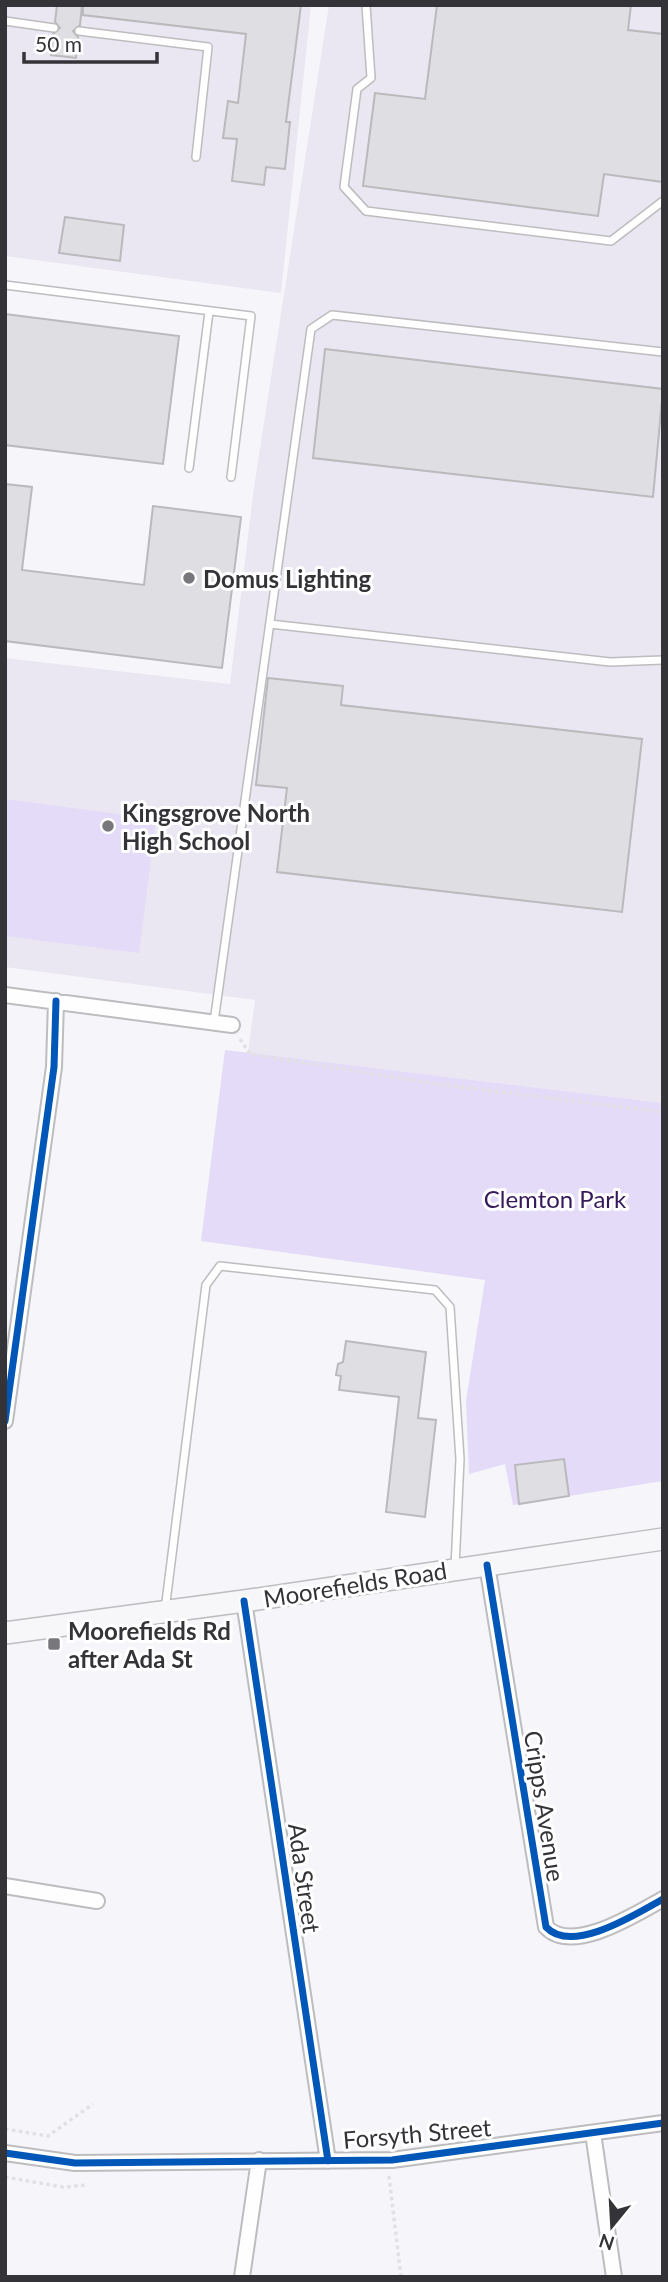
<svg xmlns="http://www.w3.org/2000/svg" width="668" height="2282" viewBox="0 0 668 2282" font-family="Lato,sans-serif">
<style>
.built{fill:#eae7f2}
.green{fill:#e4dbf8}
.building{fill:#dfdee2;stroke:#bab9bc;stroke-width:2}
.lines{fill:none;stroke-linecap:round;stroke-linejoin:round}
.service-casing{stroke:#bdbcbf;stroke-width:10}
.minor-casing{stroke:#bdbcbf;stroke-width:18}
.secondary-casing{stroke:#bdbcbf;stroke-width:24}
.path{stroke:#e1e1e2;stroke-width:3.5;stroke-dasharray:3.5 3.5;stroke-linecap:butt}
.service{stroke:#fefefe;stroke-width:7}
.minor{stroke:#fefefe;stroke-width:14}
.secondary{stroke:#f7f6f8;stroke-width:21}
.cycleway-casing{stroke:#fff;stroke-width:11}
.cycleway{stroke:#0057b8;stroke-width:7}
.poi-dot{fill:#78777b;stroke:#fff;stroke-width:2.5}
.labels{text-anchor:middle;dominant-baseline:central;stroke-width:6;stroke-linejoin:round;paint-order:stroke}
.poi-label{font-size:24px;font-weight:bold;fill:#343337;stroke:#fff;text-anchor:start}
.park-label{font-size:24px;fill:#36195c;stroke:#fff}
.street-label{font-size:24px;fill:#343337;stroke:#fff}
</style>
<rect width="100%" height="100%" fill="#f6f5fa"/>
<path class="built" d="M5 5H311L281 293 5 256Z
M329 5H663V1103L248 1053 255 1000 5 967V658L230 684 254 487Z"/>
<path class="green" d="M5 799 156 819 139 953 5 936Z
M225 1050 663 1103V1481L513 1505 505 1464 469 1474 466 1401 485 1280 201 1241Z"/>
<path class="building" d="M57 5H82L80 25 73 31 78 37 76 58 51 55 53 34 60 28 55 22Z
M83 5H301L286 122H290L285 169 266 167 264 185 232 181 237 139 223 138 228 101 238 103 246 34 83 15Z
M437 5H631L628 30 663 34V182L604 174 598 216 363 186 375 93 425 99Z
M65 217 124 225 120 261 59 253Z
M5 314 179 336 163 464 5 445Z
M325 349 663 389 653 497 313 458Z
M5 484 32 487 22 570 144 585 153 506 241 517 222 668 5 641Z
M268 678 343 686 341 705 642 739 622 912 277 872 287 788 256 785Z
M346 1341 426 1352 418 1418 436 1420 425 1517 386 1512 399 1397 339 1390 341 1376 336 1375 338 1364 343 1362Z
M564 1459 569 1496 519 1504 515 1465Z"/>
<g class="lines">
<defs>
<path id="service" d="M366 5 371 78 357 89 344 187 366 211 611 241 663 201
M5 21 54 28
M79 31 208 47 196 157
M5 285 251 316 231 477
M189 468 209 312
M270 624 610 662 663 660
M214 1022 311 329 332 315 663 352
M165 1610 206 1285 220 1266 435 1290 450 1307 460 1459 455 1568"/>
<path id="minor" d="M5 995 232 1025
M5 1421 54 1067 56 1001
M487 1565 546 1927C572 1955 636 1914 663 1899
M244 1601 328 2161
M5 1886 97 1901
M593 2133 614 2277
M5 2153 75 2163 392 2160 663 2123
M242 2277 259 2160"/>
<path id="secondary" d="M5 1633 244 1601 663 1539"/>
</defs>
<use href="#service" class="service-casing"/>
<use href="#minor" class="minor-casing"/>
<use href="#secondary" class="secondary-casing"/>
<path class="path" d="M240 1039 250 1054 437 1084 663 1112
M5 2129 48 2136 93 2104
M389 2176 401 2277
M5 2177 63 2187 88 2185"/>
<use href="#service" class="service"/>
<use href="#minor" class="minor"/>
<use href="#secondary" class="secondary"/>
<defs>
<path id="cycleway" d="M5 1421 54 1067 56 1001
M487 1565 546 1927C572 1955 636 1914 663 1899
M244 1601 328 2161
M5 2153 75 2163 392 2160 663 2123"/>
</defs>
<use href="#cycleway" class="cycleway-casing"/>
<use href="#cycleway" class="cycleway"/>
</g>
<g class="poi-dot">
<circle cx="189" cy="578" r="7"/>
<circle cx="108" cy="826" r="7"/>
<rect x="47" y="1637" width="14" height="14" rx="3.5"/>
</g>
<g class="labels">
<g class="poi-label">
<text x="203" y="578">Domus Lighting</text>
<text x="122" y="812">Kingsgrove North<tspan x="122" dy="28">High School</tspan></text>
<text x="68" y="1630">Moorefields Rd<tspan x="68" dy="28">after Ada St</tspan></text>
</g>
<g class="park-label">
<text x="555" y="1198">Clemton Park</text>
</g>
<g class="street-label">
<text transform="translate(355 1584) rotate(-9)">Moorefields Road</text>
<text transform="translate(545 1806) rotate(81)">Cripps Avenue</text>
<text transform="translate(305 1878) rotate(82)">Ada Street</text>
<text transform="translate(417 2133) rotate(-5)">Forsyth Street</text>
</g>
</g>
<rect width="668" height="2282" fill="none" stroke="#343337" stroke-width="14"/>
<g transform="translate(612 2226) rotate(198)" stroke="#ffffff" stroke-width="5" paint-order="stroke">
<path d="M0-5L12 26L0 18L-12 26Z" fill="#343337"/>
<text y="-10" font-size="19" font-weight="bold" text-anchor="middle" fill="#343337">N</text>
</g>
<path d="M24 52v10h133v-10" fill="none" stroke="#343337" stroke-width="3.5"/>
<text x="35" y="52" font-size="21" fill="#343337" stroke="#ffffff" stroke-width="5" paint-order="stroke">50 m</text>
</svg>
